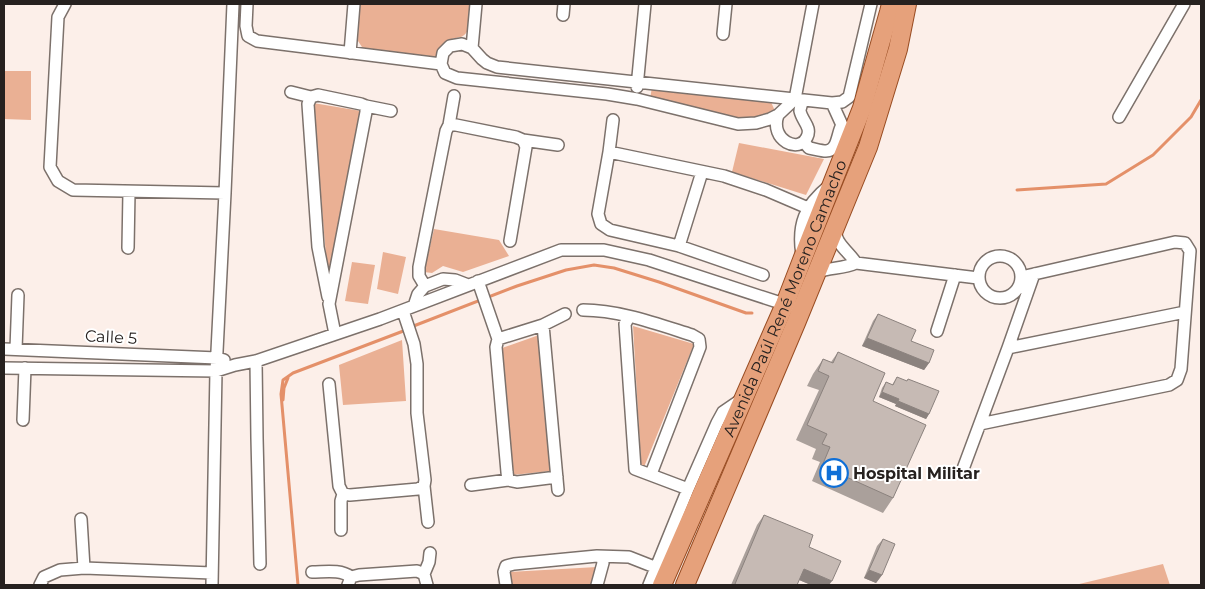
<svg xmlns="http://www.w3.org/2000/svg" width="1205" height="589" viewBox="0 0 1205 589" font-family="Montserrat,sans-serif">
<style>
.green{fill:#eab094}
.lines{fill:none;stroke-linecap:round;stroke-linejoin:round}
.stream{stroke:#e49069;stroke-width:3}
.street-casing{stroke:#7c716b;stroke-width:14}
.primary-casing{stroke:#984c22;stroke-width:20}
.street{stroke:#fff;stroke-width:11}
.primary{stroke:#e6a17b;stroke-width:18}
.wall{fill:#aaa09b}
.shaded-wall{fill:#8b827e}
.building{fill:#c6bab4;stroke:#8b827e}
.labels{text-anchor:middle;dominant-baseline:central;stroke-width:4;stroke-linejoin:round;paint-order:stroke}
.street-label{font-size:16px;fill:#26211f;stroke:#fff}
.poi-label{font-size:16px;font-weight:bold;fill:#26211f;stroke:#fff;text-anchor:start}
</style>
<rect width="100%" height="100%" fill="#fcefe9"/>
<path class="green" d="M359 4H472C471 13 472 33 461 37 456 38 451 38 446 42 441 47 440 53 434 58L369 52 362 47 358 41Z
M4 71H31V120L4 119Z
M652 87 771 102 775 111 758 118 745 119 650 99Z
M313 103 361 111 328 279Z
M739 143 824 159 806 195 732 172Z
M434 229 499 240 509 256 463 272 443 266 432 273 424 272Z
M383 252 406 257 398 294 377 289Z
M352 262 375 265 368 304 345 301Z
M633 326 694 344 644 467 641 465Z
M539 335 551 471 512 475 502 348Z
M402 340 406 401 343 405 339 365Z
M1163 564 1170 585H1075Z
M597 567 591 585H511L509 572Z"/>
<g class="lines">
<path class="stream" d="M1017 190 1106 184 1153 155 1191 117 1201 100
M411 327 517 286 566 270 594 265 614 268 659 282 746 313H752
M283 400 284 388 288 378
M298 585 281 394 283 380 293 373 406 330"/>
<defs>
<path id="street" d="M65 4 58 17 50 167 58 181 73 190 225 193
M247 4 246 26 248 36 257 41 441 64 445 73 457 78 607 94 637 99 738 124 756 123 770 119 778 115 795 99 813 4
M563 15 564 4
M723 34 726 4
M472 48 476 4
M350 53 354 4
M441 64 443 53 450 46 462 44 472 48 482 59 487 63 497 67 832 103
M637 87 645 4
M291 92 311 97 318 95 361 104 366 106 391 111
M311 97 308 104 318 247 328 297
M778 115C769 141 800 154 807 137 812 127 802 121 800 111 800 108 802 103 803 100
M1119 117 1184 4
M613 120 609 152 598 214 601 224 610 230 679 246 763 275
M449 125H456L516 137 523 140 558 145
M804 142 809 148C815 149 821 151 826 151 838 151 837 133 842 125L832 103 842 102 849 97 871 4
M609 152 724 176 766 190 808 208
M510 241 526 147 523 140
M679 246 702 172
M128 248 129 192
M802 255C797 225 805 205 829 186
M979 277a21 21 0 1 1 42 0a21 21 0 1 1-42 0Z
M856 263 978 278
M817 272C831 267 843 269 856 263 851 255 844 250 839 242 836 238 836 233 834 229
M478 281 498 339 496 347 507 472 508 480
M425 286 419 276V267L446 131 449 125 454 96
M414 306 418 294 425 286 443 279 455 280 468 285
M583 310C619 310 657 324 692 335L699 339 700 347 651 474
M403 311 414 344 417 364V413L425 480 424 486 428 522
M629 317 625 324 635 469 688 489
M543 325 558 490
M937 331 955 275
M335 334 329 304 366 112V106
M498 339 543 325 565 314
M1008 348 1185 312
M4 349 217 358 224 360
M16 349 18 295
M256 361 257 438 260 564
M4 368 216 371 235 365 256 361 380 319 561 250H604L649 260 790 306
M329 384 339 486 343 494 341 501V530
M23 420 25 368
M980 424 1169 385 1177 380 1181 369 1190 251 1185 243 1175 242 1021 277
M963 469 1008 348 1034 274
M471 485 508 480 517 482 557 477
M343 494 350 495 418 489 424 486
M81 519 84 568
M312 572C325 572 340 569 351 577
M424 574 429 562 430 553
M40 585 44 577 60 570 84 568 212 573
M212 585 216 371 225 193 233 4
M348 585 351 577 359 575 417 571 424 574 427 585
M506 585 504 572 506 566 514 564 597 556 629 557 657 568
M597 585 603 563 602 557
M649 585 688 489 717 423 723 412 742 399"/>
<g id="primary">
<path id="s1" d="M662 585 785 304 802 260 862 108 889 12 891 4"/>
<path d="M685 585 796 323 868 147 898 49 907 4"/>
</g>
</defs>
<use href="#street" class="street-casing"/>
<use href="#primary" class="primary-casing"/>
<use href="#street" class="street"/>
<use href="#primary" class="primary"/>
</g>
<path class="wall" d="M878 314 911 341 929 363 924 370 862 346 873 321Z
M838 352 873 401 893 498 883 513 812 481 820 462 812 459 816 449 796 440 819 390 807 386 813 374 823 359 831 362Z
M897 377 929 414 926 419 895 406 896 404 879 397 882 388 886 382 892 385Z
M764 515 809 547 829 585H811L799 580 797 585H731L757 525Z
M883 539 882 575 876 583 864 578 877 546Z"/>
<path class="shaded-wall" d="M867 338 929 363 924 370 862 346Z
M882 392 899 399 896 404 879 397Z
M898 401 929 414 926 419 895 406Z
M804 569 832 581 829 585H811L797 579Z
M869 570 882 575 876 583 864 578Z"/>
<path class="building" d="M878 314 916 330 911 341 934 350 929 363 867 338Z
M838 352 885 373 873 401 926 425 893 498 822 466 830 447 822 444 827 434 807 425 829 376 818 371 823 359 833 363Z
M897 377 907 381 908 379 939 391 929 414 898 401 899 399 882 392 886 382 893 385Z
M764 515 813 535 809 547 841 561 832 581 804 569 797 585H737L735 584Z
M883 539 895 544 882 575 869 570Z"/>
<defs>
<symbol id="hospital-ring" viewBox="-11 -11 22 22"><circle r="9.5" fill="#fff" stroke="#0f6fd7" stroke-width="1.5"/><path d="M-5-5h3v3.5h4V-5h3V5h-3V1.5h-4V5h-3Z" fill="#0f6fd7"/></symbol>
</defs>
<g fill-rule="evenodd">
<use href="#hospital-ring" x="818" y="457" width="32" height="32"/>
</g>
<g class="labels">
<g class="street-label">
<text stroke="none"><textPath href="#s1" startOffset="312">Avenida Paúl René Moreno Camacho</textPath></text>
<text transform="translate(111 337) rotate(3)">Calle 5</text>
</g>
<g class="poi-label">
<text x="853" y="473">Hospital Militar</text>
</g>
</g>
<rect width="1205" height="589" fill="none" stroke="#26211f" stroke-width="10"/>
</svg>
